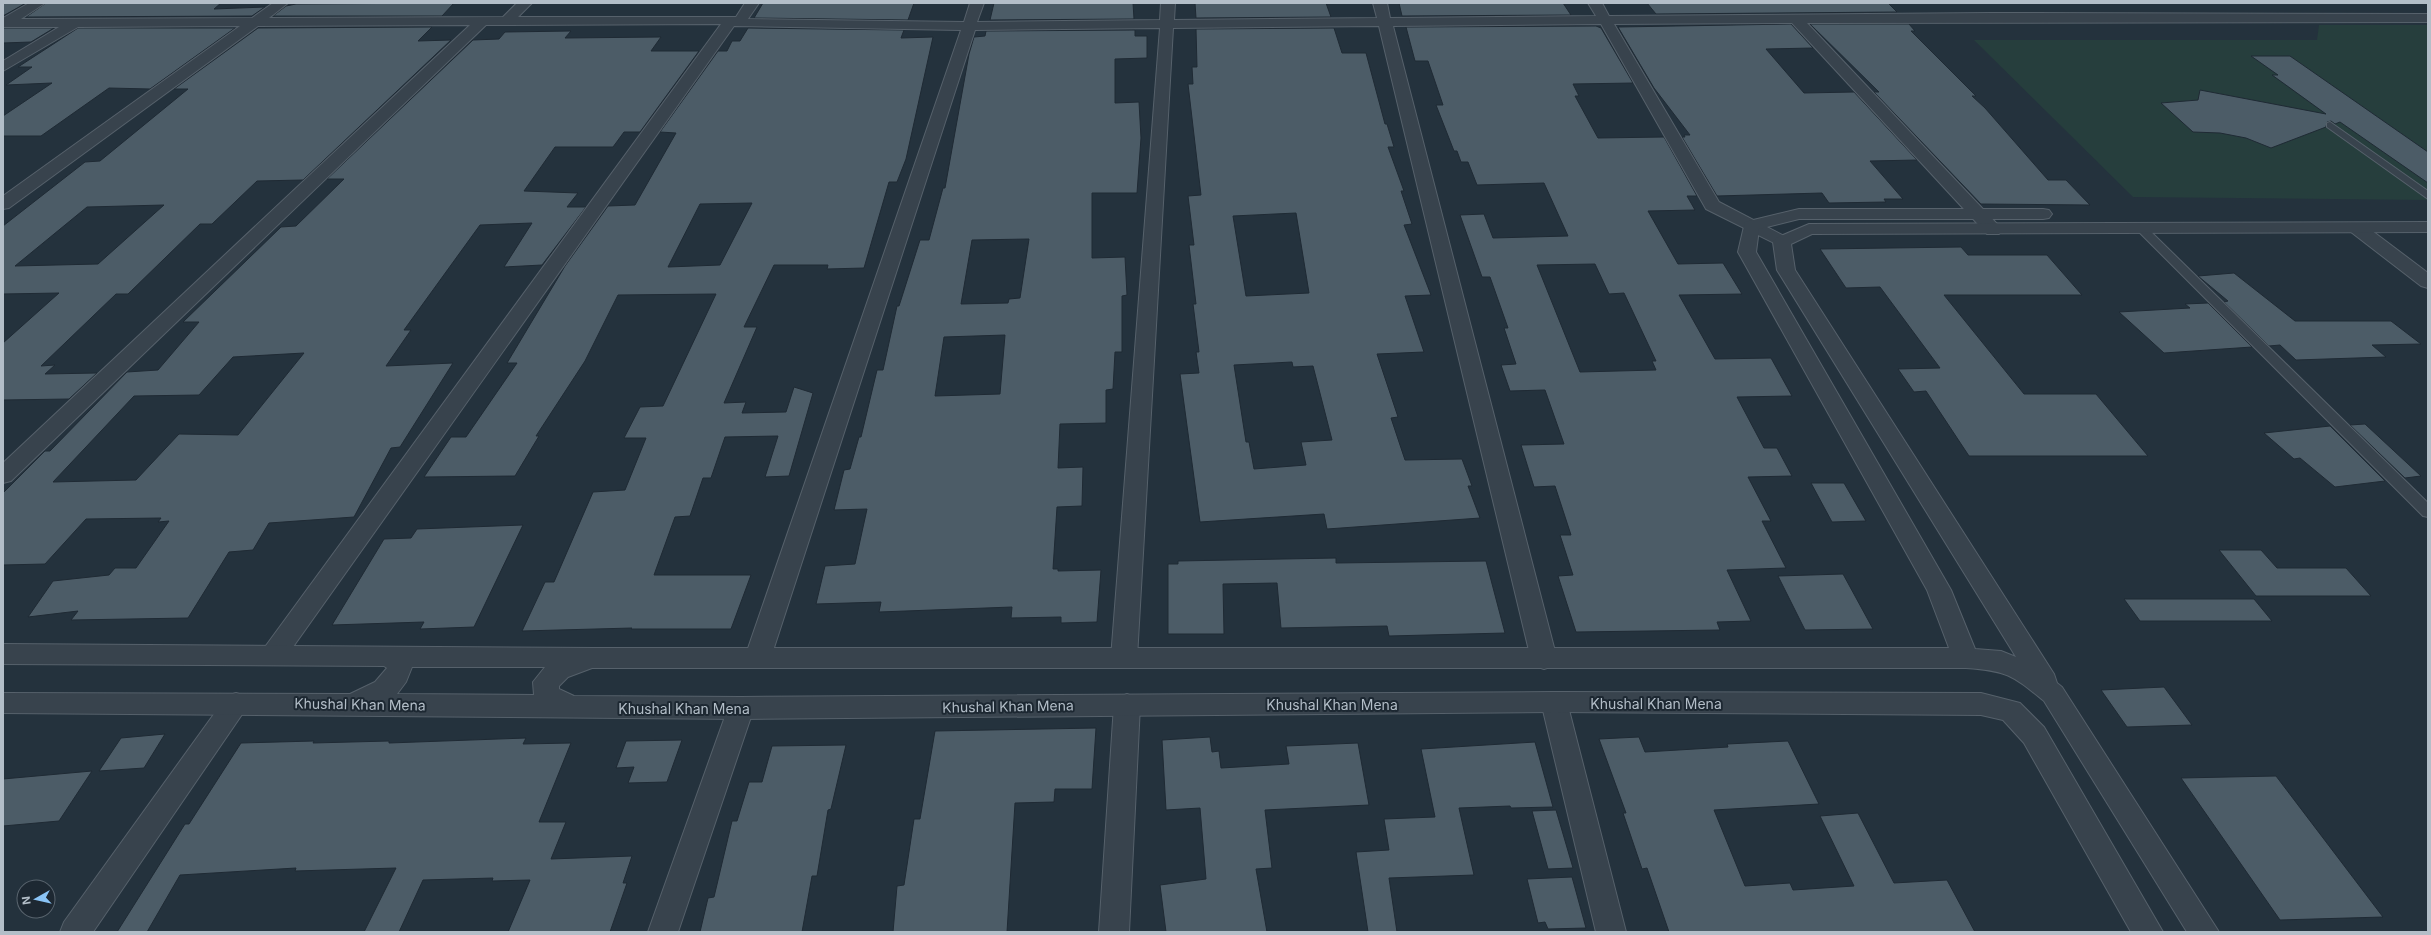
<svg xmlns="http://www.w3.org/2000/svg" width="2431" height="935" viewBox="0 0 2431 935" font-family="Inter,sans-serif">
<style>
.green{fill:#263e3d}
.building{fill:#4c5c67;stroke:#1f2a34;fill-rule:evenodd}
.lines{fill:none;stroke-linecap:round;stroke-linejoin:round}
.service-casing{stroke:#56616b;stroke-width:2}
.minor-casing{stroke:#56616b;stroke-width:2}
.tertiary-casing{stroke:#56616b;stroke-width:2}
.service{fill:#38434d;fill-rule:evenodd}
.minor{fill:#38434d;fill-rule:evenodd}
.tertiary{fill:#38434d;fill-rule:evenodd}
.labels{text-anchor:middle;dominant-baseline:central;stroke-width:4;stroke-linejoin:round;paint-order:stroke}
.near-street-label{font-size:14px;fill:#b3bec8;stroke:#1d2832}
</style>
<rect width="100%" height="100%" fill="#24323d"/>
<path class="green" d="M2319 25H2428V200L2133 197 1974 40H2317Z"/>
<path class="building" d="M3 3H26L3 16Z
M46 3H221L214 9 265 7 252 16 26 17Z
M454 3 442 16H273L286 6 296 4Z
M763 3H914L908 20 754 18Z
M994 3H1133L1134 19 990 20Z
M1195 3H1326L1331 17 1196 18Z
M1399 3H1563L1571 15 1402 16Z
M1647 3H1888L1897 12 1656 14Z
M1791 24 1813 48 1766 49 1804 93 1854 92 1917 160 1870 161 1903 199H1884L1886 202 1829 203 1822 193 1717 196 1682 137H1685L1684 135H1690L1654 88 1618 27Z
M1810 24H1909L1915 31H1911L1976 96H1972L1985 108 2048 180H2066L2090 205 1981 204 1874 92H1879Z
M1596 26 1601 28 1633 83 1573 84 1579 96H1575L1598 138 1664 137 1697 196H1687L1695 210 1648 211 1678 264 1723 263 1742 294 1679 295 1715 359 1771 358 1792 396 1737 397 1764 448H1777L1792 476 1748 477 1771 521H1762L1786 568 1727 570 1751 621 1717 622 1720 630 1576 632 1558 576 1573 575 1560 535H1571L1555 486 1534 487 1521 445 1564 444 1545 390 1510 391 1501 365 1516 364 1504 328H1508L1490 277H1482L1460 215 1484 214 1493 238 1568 236 1544 183 1477 185 1468 162H1461L1457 151H1454L1436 105H1443L1428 61H1415L1406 27ZM1595 264 1609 294 1624 293 1656 361H1652L1656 370 1580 372 1537 265Z
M432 27 418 41 451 40 303 180 257 181 212 224H200L128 294H116L41 366 55 365 45 374 97 373 69 399 3 400V343L59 293 3 294V226L85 162 100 161 188 89H174L258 28ZM164 205 98 264 15 266 87 207Z
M3 28H54L31 42 3 43Z
M78 28H235L150 89 109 88 41 136H3V116L52 83 6 85 32 67H18Z
M748 28 904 30 901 38 933 37 906 159 897 182H889L864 268 827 269 828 265H774L744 327H757L724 403 746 402 742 413 786 412 794 387 813 393 789 476 765 477 778 436 725 437 711 478H703L690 516 675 517 654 575H751L731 629H631L632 628 522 631 545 582H554L593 492 625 490 646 438H624L640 407 663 406 716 294 618 295 585 361 536 436H539L515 476 424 477 451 437H466L517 363H507L565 266 608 206 635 205 676 133 660 132 718 51H727L732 41H740ZM752 203 720 265 668 267 700 204Z
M1334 28 1342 53H1366L1385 124H1387L1394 147H1388L1404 191H1401L1412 224 1404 225 1431 295 1405 296 1424 352 1377 354 1398 417 1391 418 1405 460 1462 459 1472 486H1468L1480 518 1327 529 1324 514 1200 522 1180 374 1199 373 1196 352H1199L1193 304H1196L1189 245H1194L1188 196 1201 195 1188 84H1193L1192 67H1197L1196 29ZM1296 213 1309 293 1246 296 1233 216ZM1292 362 1293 367 1313 366 1332 440 1301 442 1306 465 1254 469 1249 442H1246L1234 365Z
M1135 30V36H1147V58L1115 59V103L1139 102 1141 138 1137 193H1092V258L1125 257 1127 295 1122 296V352H1115L1113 389 1106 390V423L1060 424 1058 468 1083 467 1082 506 1057 507 1053 569H1058V571L1101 570 1097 622 1061 623V617L1011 618 1012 607 879 612 881 602 816 604 825 566 855 564 867 509 834 510 844 470 850 469 859 437H861L877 370H883L897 306H899L920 240H929L943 188H945L969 54 974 37 985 36 986 31ZM1029 239 1020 298 1009 299 1008 303 961 304 972 240ZM1005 335 1000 394 935 396 944 337Z
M571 31 565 38 661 37 651 51H699L640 132H624L613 147H555L524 191 578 193 567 207H586L542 265 504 267 532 223 480 225 404 330H411L386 366 453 363 400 447 391 448 354 517 269 523 253 550 229 552 188 618 71 620 78 611 28 617 53 581 109 575 115 568H136L169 521 158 522 161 518 86 519 45 564 3 565V493L45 451H50L127 372 158 370 199 322H183L281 227 296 226 344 179H327L473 40 499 39 505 32ZM304 353 238 435 179 434 136 480 53 482 134 396 199 395 233 357Z
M2251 56H2290L2428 152V183L2340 122 2335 124 2331 121 2327 122 2326 127 2271 148 2246 138 2220 133 2193 132 2161 103 2198 100 2200 90 2326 114 2272 75H2278Z
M1961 247 1968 255H2047L2082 295H1944L2024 394H2096L2148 456H1969L1926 391 1914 392 1898 369 1940 368 1880 287 1846 288 1820 249Z
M2234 273 2295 321H2391L2421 344 2372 345 2386 357 2296 360 2280 345 2269 346 2224 302 2228 301 2198 276Z
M2208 303 2252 347 2164 353 2119 312 2190 308 2185 304Z
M2365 424 2421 476 2405 478 2350 425Z
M2330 426 2385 481 2335 487 2300 458 2294 459 2264 433Z
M1811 483H1844L1866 521 1832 522Z
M523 525 474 627 420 629 424 622 332 625 384 539 411 538 417 529Z
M2219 550H2261L2277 568H2346L2371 596H2256Z
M1336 558V563L1486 561 1505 633 1389 636 1387 626 1281 628 1277 583 1223 584 1224 634H1168V564H1178V561Z
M1843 574 1873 629 1805 630 1778 576Z
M2124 599H2254L2272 621H2140Z
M2164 687 2192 725 2127 727 2101 690Z
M1096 728 1092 789H1055L1054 802 1015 803 1007 932H893L897 886 904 885 914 819H920L935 731Z
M165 734 144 768 99 771 121 738Z
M1210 737 1212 752 1219 751 1221 768 1289 764 1286 746 1358 743 1369 805 1265 810 1272 868 1256 869 1267 932H1166L1160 885 1206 879 1200 808 1166 810 1162 740Z
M1639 737 1645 752 1728 747 1727 744 1788 741 1819 804 1714 810 1745 886 1790 883 1793 890 1854 886 1820 816 1858 813 1894 883 1947 880 1975 932H1669L1647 868 1642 869 1623 813H1626L1599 739Z
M526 738 523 744 571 743 539 822H566L551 859 632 856 623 883H627L610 932H508L530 880 492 881 493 878 423 880 399 932H364L396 868 295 871 296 868 180 875 147 932H117L185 824H189L241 743 314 741 313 743 389 741V743Z
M682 740 667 782 628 783 634 767 616 768 626 741Z
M1535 742 1553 807 1511 808 1510 806 1459 808 1474 875 1389 878 1397 932H1368L1356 852 1389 850 1384 819 1435 817 1421 749Z
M846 745 831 809 828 810 817 876H812L802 932H700L708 898 714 897 732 821H737L749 782H762L772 746Z
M92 771 59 821 3 826V779Z
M2276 776 2383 917 2280 920 2181 778Z
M1556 810 1573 868 1548 869 1532 811Z
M1572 877 1586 928 1548 929 1545 922 1538 923 1527 879Z"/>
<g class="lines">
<defs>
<path id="service" d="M2330 122 2428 191V199L2327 127V123Z
M2141 225 2145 226 2428 503V517L2423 516 2137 230V226Z"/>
<path id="minor" d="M29 3H45L21 19 252 18 273 3H288L269 18 503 17 517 3H532L518 17H736L745 3H759L748 19 964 22 970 3H984L977 22 1160 20 1161 3H1175L1174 20 1377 18 1373 3H1387L1390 18 1596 16 1588 3H1602L1609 16 1989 13 2428 14V22L1807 23 1999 226 2002 230 1999 234H1987L1792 23 1614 24 1719 202 1788 238 1791 242 1788 246 1782 247 1706 209 1601 24 1393 26 1557 659 1553 666 1544 669 1535 666 1531 659 1379 26 1173 28 1137 658 1133 665 1124 668 1115 665 1111 658 1160 28 975 30 771 657 767 664 758 667 749 664 745 657 961 30 734 26 283 661 274 664 265 661 261 654 265 647 721 24 486 25 11 481 3 483V463L470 25 258 26 9 208 3 209V196L240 26 78 27 3 71V61L59 27H3V18Z
M2357 223 2363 224 2428 273V288L2421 286 2351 232 2348 228 2351 224Z
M1554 692 1563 695 1567 702 1626 932H1596L1541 702 1545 695Z
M236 693 245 696 249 703 245 710 93 932H60L64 922 227 696Z
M1127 694 1136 698 1140 705 1129 932H1099L1114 705 1118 698Z
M741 697 750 701 754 708 678 932H648L728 708 732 701Z"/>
<path id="tertiary" d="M1799 209H2043L2049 210 2052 214 2049 218 2043 219H1799L1759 229 1756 252 1951 590 1975 649 2001 651 2016 657 1777 270 1773 242 1776 238 1809 224 2428 222V232L1812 234 1791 244 1795 270 2054 674 2057 683 2062 687 2219 932H2187L2044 701C2012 675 2008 671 1966 668H592L568 677 559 686V689L574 696 741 697 1554 692 1981 693 2020 703 2044 727 2163 932H2131L2024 743 2003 720 1981 715 1554 712 741 719 3 713V693L350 694 375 682 387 668 384 666 3 664V644L595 648H1949L1927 590 1738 252 1745 222ZM412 667H545L533 682 534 695 397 694 406 682Z"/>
</defs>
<use href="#service" class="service-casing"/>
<use href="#minor" class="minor-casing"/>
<use href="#tertiary" class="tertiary-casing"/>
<use href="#service" class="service"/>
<use href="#minor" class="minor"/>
<use href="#tertiary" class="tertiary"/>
</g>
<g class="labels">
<g class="near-street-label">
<text x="1656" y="703">Khushal Khan Mena</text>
<text transform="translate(360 704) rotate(1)">Khushal Khan Mena</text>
<text x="1332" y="704">Khushal Khan Mena</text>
<text transform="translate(1008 706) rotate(-1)">Khushal Khan Mena</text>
<text x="684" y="708">Khushal Khan Mena</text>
</g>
</g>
<rect width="2431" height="935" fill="none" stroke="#b3bec8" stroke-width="8"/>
<g transform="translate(36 899) rotate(262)"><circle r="19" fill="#1d2832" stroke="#59646e"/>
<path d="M0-3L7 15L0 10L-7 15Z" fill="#8ac4f6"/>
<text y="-6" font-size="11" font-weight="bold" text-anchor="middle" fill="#b3bec8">N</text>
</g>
</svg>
